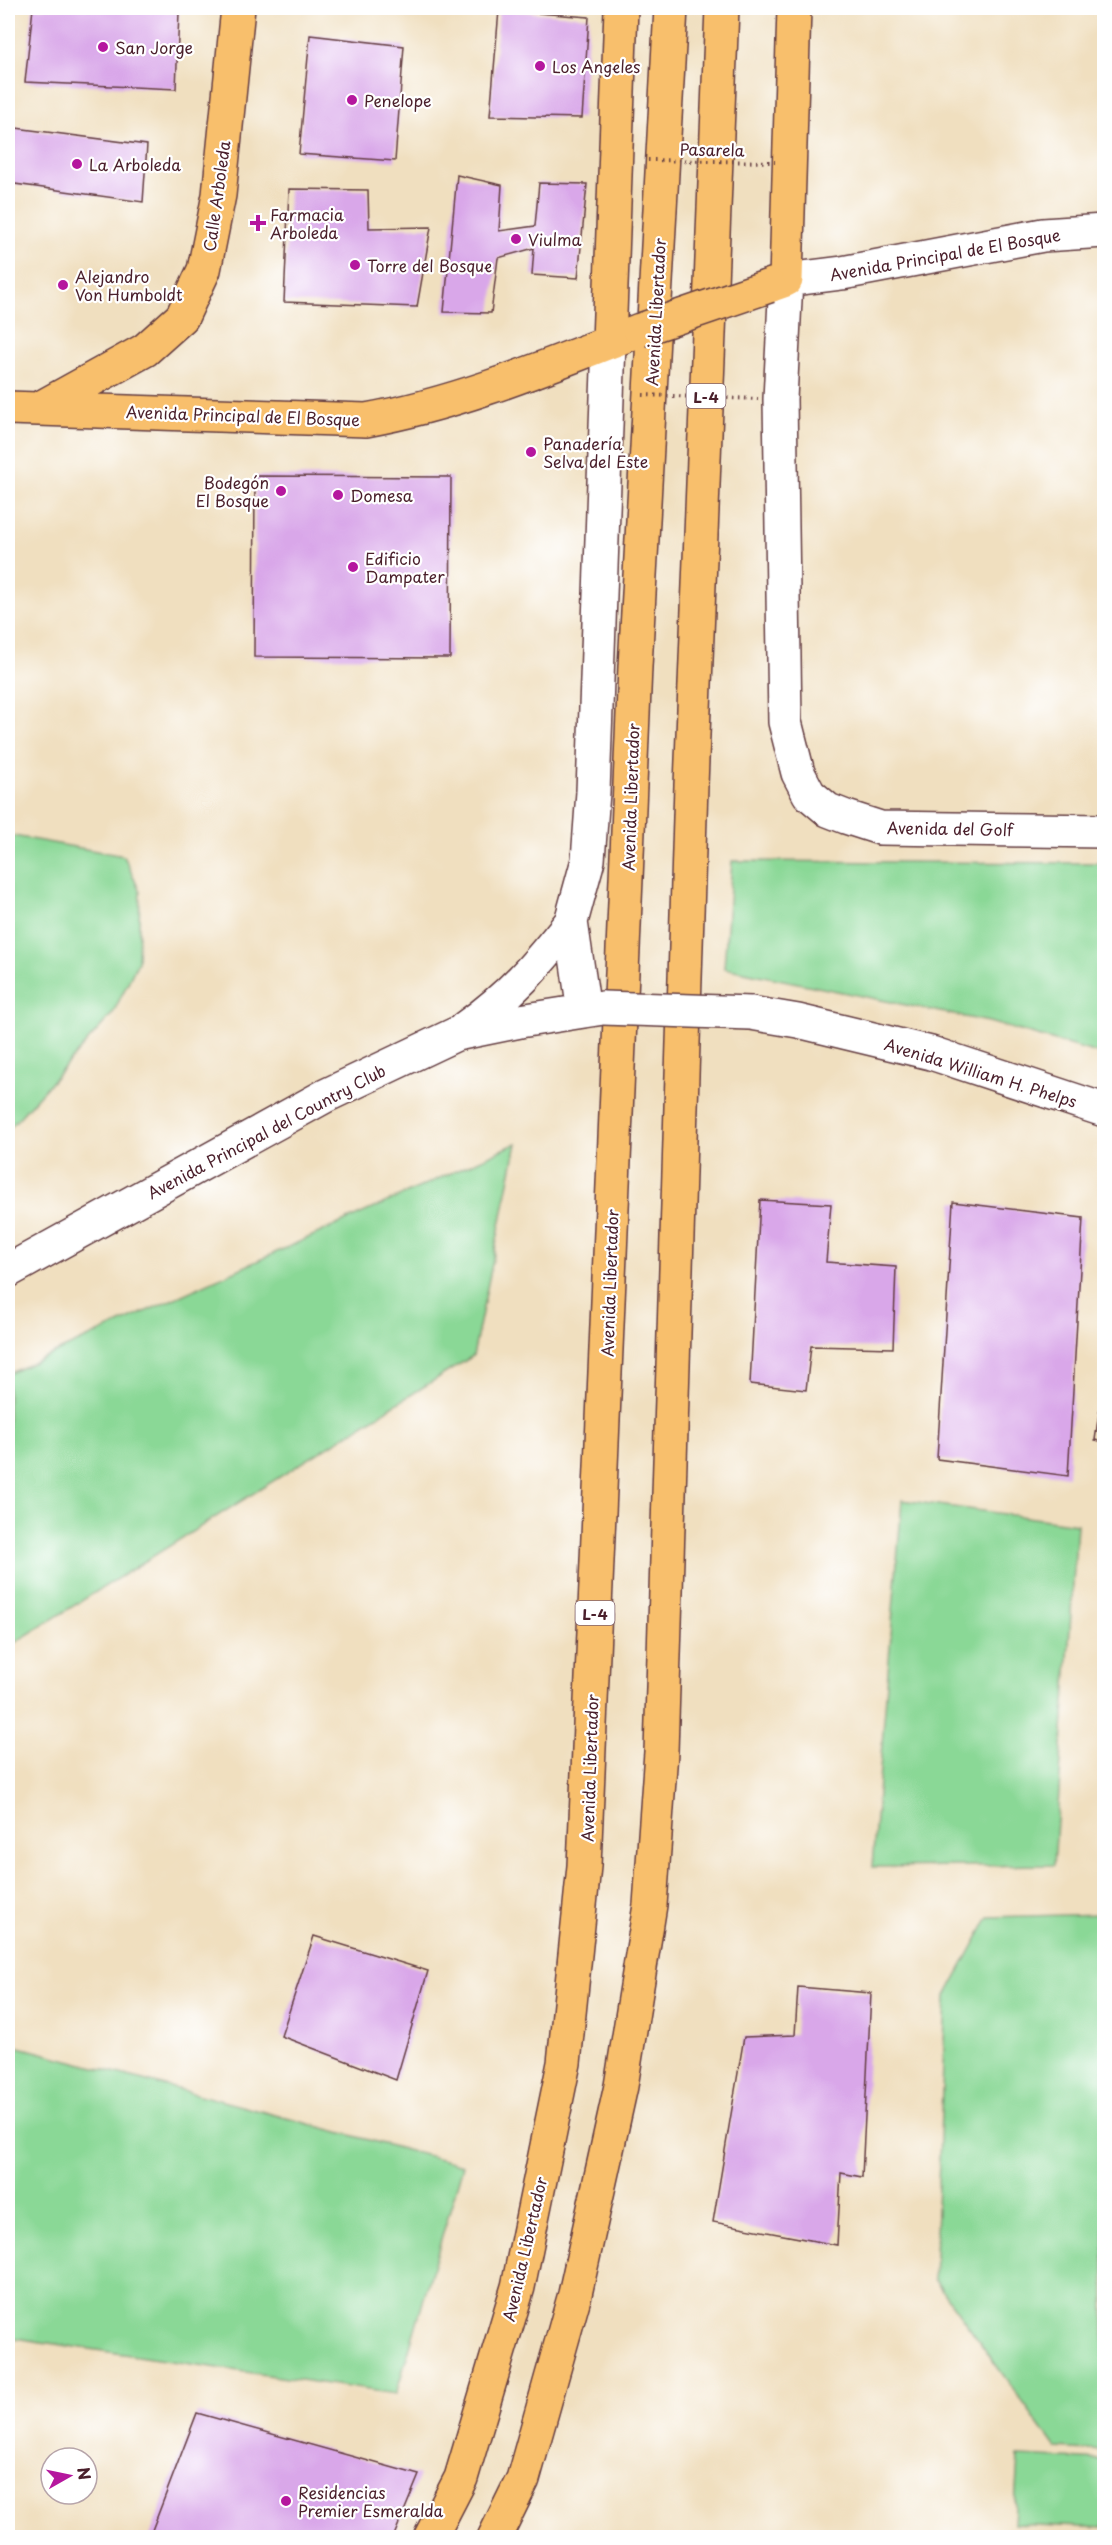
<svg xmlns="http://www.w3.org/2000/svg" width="1112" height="2545" viewBox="0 0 1112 2545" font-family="'Playpen Sans',sans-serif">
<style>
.green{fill:#8ad896;stroke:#6a7c60;stroke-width:1.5}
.building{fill:#d9a7e9}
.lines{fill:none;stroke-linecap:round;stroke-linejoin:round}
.minor-casing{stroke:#633c41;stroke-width:36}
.major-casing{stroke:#633c41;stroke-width:36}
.minor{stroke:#fff;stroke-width:33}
.major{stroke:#f8bf6c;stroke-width:33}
.minor-bridge-casing{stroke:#633c41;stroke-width:36;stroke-linecap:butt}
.major-bridge-casing{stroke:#633c41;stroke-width:36;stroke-linecap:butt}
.path-bridge{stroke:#633c41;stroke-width:4;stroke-dasharray:1.5 4.5;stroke-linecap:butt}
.minor-bridge{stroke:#fff;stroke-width:33}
.major-bridge{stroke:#f8bf6c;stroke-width:33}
.poi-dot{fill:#b5179e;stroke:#fff;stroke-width:2}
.labels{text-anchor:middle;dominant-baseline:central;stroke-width:4.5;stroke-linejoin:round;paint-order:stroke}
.shield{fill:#fff;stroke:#80626b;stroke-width:1.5}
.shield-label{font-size:15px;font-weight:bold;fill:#4a1f2b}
.poi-label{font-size:16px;fill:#4a1f2b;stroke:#fff;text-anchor:start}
.street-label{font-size:16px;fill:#4a1f2b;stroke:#fff}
</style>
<rect width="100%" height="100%" fill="#fff"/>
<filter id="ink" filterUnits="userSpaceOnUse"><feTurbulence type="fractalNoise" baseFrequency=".0167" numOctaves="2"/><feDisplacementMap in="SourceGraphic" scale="12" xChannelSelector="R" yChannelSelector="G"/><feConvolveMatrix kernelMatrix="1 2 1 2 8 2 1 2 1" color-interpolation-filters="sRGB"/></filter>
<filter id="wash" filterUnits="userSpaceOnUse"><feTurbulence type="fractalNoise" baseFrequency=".008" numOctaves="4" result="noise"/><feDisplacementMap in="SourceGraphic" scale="24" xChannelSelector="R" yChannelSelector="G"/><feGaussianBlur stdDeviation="1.35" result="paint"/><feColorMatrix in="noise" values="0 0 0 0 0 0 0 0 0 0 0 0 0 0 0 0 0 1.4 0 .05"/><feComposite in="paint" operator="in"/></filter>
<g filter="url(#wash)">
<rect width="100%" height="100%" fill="#f0dfbf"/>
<path class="green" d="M8 835 124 856 140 892 138 962 113 1013 8 1130Z
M732 861 1104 863V1055L989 1022 724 968Z
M517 1143 473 1356 8 1647V1374Z
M902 1500 1077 1524 1054 1865 872 1867Z
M1104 1914V2451L1056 2448 934 2279 946 1996 989 1917Z
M8 2044 463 2165 396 2394 8 2337Z
M1018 2456 1104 2460V2528L1014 2524Z"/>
<g id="blocks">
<path class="building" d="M33 8H91L179 12 176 89 25 82Z
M499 10 589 17 582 118 490 116Z
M310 35 404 46 395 161 299 154Z
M8 127 147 145 143 202 8 183Z
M457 175 502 185 499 231 535 226 539 183 587 184 578 278 532 275 534 248 498 258 491 313 444 312Z
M289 189 368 190 369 228 431 227 417 307 284 302Z
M255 476 451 477 450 658 254 657Z
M760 1200 831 1204 826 1262 896 1267 893 1348 811 1346 806 1390 750 1384Z
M953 1202 1083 1218 1068 1476 937 1459Z
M1103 1386 1104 1387V1442L1095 1440Z
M314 1936 428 1971 396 2080 281 2036Z
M798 1987 871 1993 862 2177 841 2173 837 2245 713 2222 744 2037 795 2035Z
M197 2413 419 2475 393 2538H149Z"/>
</g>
</g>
<g filter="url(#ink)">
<use href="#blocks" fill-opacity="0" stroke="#633c41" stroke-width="1.5"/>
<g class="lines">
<defs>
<path id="minor" d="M1104 231 1043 235 842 273 786 280 780 399 785 722 798 773 809 794 828 810 846 817 880 828 1104 831
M584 1011 571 922 588 860 593 792 609 342
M751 1013 798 1021 931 1053 1104 1110
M465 1028C511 995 536 966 571 922
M8 1271 325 1096 456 1034 520 1021 603 1008"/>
<path id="major" d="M769 286 786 280 794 8
M609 342 621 8
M42 407 145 350 182 317 204 270 219 195 238 8
M8 408 366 420C461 403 550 365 640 330
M430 2538 461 2478 518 2287 564 2063 584 1866 635 667 671 8
M494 2538 523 2479 575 2294 621 2086 650 1905 661 1752 691 785 722 8"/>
</defs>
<use href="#minor" class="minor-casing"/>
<use href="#major" class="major-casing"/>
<use href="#minor" class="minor"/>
<use href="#major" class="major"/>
<defs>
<path id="minor-bridge" d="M603 1008 751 1013"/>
<path id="major-bridge" d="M640 330 769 286"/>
</defs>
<use href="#minor-bridge" class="minor-bridge-casing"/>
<use href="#major-bridge" class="major-bridge-casing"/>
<path class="path-bridge" d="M648 160 775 162
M643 395 758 399"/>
<use href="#minor-bridge" class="minor-bridge"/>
<use href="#major-bridge" class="major-bridge"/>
</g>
</g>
<g class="poi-dot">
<circle cx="103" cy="47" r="6"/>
<circle cx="540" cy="66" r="6"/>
<circle cx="352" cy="100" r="6"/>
<circle cx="77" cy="164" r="6"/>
<path d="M255 214h6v6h6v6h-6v6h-6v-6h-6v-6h6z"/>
<circle cx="516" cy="239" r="6"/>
<circle cx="355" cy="265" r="6"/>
<circle cx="63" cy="285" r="6"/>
<circle cx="531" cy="452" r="6"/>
<circle cx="281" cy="491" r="6"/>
<circle cx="338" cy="495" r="6"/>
<circle cx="353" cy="567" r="6"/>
<circle cx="286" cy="2501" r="6"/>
</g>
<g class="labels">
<g class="shield">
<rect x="686.5" y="384" width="39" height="24" rx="4.5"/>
<rect x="575.5" y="1601" width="39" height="24" rx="4.5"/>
</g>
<g class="shield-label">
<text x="706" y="396">L-4</text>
<text x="595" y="1613">L-4</text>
</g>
<g class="poi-label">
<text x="115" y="47">San Jorge</text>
<text x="552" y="66">Los Angeles</text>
<text x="364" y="100">Penelope</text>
<text x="89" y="164">La Arboleda</text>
<text x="270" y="214">Farmacia<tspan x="270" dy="18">Arboleda</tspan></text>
<text x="528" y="239">Viulma</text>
<text x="367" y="265">Torre del Bosque</text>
<text x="75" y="276">Alejandro<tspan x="75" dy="18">Von Humboldt</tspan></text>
<text x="543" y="443">Panadería<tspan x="543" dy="18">Selva del Este</tspan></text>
<text x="269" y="482" text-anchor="end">Bodegón<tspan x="269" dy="18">El Bosque</tspan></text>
<text x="350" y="495">Domesa</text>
<text x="365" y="558">Edificio<tspan x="365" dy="18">Dampater</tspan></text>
<text x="298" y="2492">Residencias<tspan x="298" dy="18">Premier Esmeralda</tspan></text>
</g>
<g class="street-label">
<text transform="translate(712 149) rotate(1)">Pasarela</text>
<text transform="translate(216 196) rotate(-82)">Calle Arboleda</text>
<text transform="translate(945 254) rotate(-10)">Avenida Principal de El Bosque</text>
<text transform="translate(655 312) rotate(-87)">Avenida Libertador</text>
<text transform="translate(243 415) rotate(2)">Avenida Principal de El Bosque</text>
<text transform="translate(630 797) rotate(-88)">Avenida Libertador</text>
<text transform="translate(950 828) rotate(1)">Avenida del Golf</text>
<text transform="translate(981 1072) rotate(17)">Avenida William H. Phelps</text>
<text transform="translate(266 1131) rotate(-28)">Avenida Principal del Country Club</text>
<text transform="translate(609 1283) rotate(-88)">Avenida Libertador</text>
<text transform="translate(589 1768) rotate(-88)">Avenida Libertador</text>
<text transform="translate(524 2249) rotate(-77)">Avenida Libertador</text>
</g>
</g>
<rect width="1112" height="2545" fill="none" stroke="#fff" stroke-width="30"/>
<g transform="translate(69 2476) rotate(81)"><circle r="28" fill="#ffffff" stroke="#b7a5aa" stroke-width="1.5"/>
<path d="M0-4.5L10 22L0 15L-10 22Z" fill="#b5179e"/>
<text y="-9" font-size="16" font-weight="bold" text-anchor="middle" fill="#4a1f2b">N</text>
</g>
</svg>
